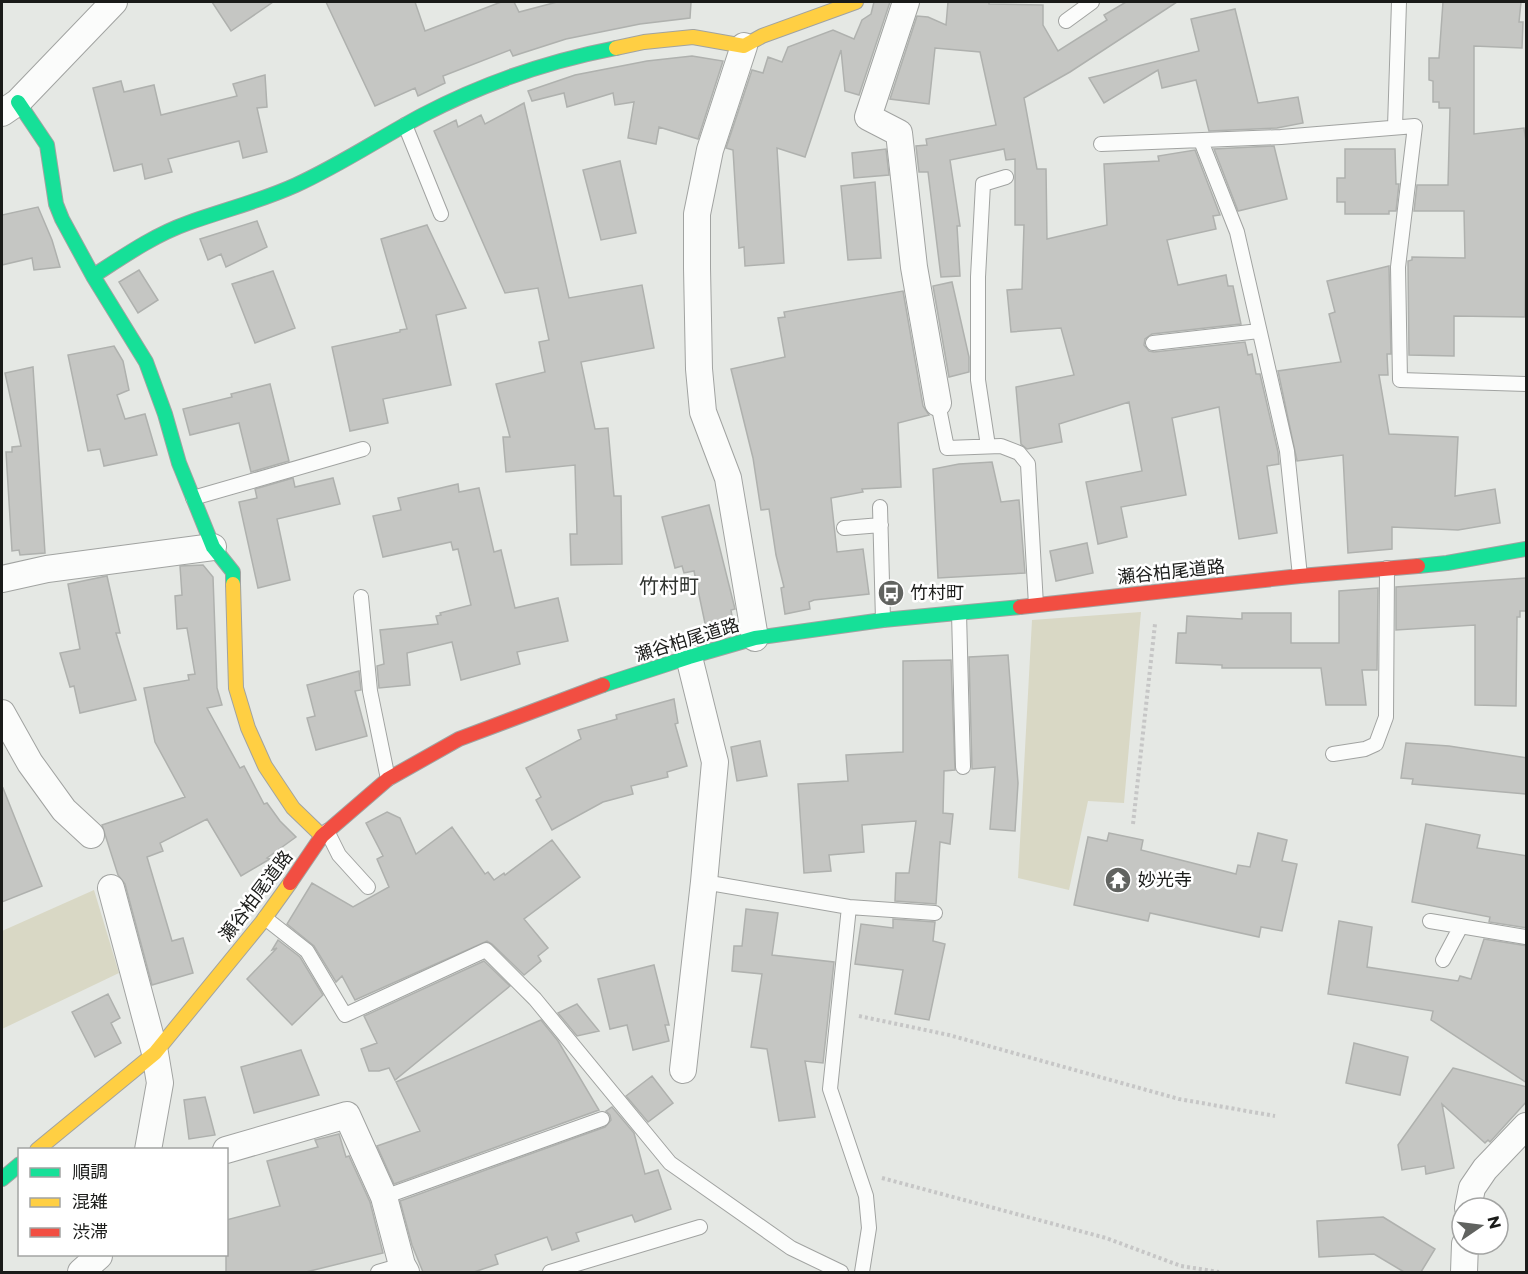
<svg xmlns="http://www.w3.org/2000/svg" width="1528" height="1274" viewBox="0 0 1528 1274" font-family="Montserrat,'Noto Sans JP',sans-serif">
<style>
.green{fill:#d9d8c5}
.building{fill:#c5c6c3;stroke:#afb1ae;stroke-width:1.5}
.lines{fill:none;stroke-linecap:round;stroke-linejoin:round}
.lane-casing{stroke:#a1a3a1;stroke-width:16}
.street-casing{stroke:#a1a3a1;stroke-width:28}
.fast-casing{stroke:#a1a3a1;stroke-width:16}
.slow-casing{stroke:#a1a3a1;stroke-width:16}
.jam-casing{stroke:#a1a3a1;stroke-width:16}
.path{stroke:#c6c6c6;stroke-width:4;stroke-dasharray:3 3;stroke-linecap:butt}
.lane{stroke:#fbfcfb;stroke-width:14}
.street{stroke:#fbfcfb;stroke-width:26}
.fast{stroke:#16e098;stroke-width:14}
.slow{stroke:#ffcf43;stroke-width:14}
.jam{stroke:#f24e42;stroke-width:14}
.labels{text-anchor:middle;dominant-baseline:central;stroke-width:5;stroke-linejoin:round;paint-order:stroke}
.street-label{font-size:18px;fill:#1a1b19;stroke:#fff}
.poi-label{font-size:18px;fill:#1a1b19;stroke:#fff;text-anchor:start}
.neighbourhood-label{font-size:20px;fill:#2f332f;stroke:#fff}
</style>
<rect width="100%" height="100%" fill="#e5e8e4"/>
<path class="green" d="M1141 612 1124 803 1088 801 1069 890 1018 878 1032 620Z
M94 890 119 973 2 1029V931Z"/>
<path class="building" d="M212 2H273L231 31Z
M326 2H415L425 31 501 2H514L519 12 557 2H691L690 18 640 24 566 39 513 56 510 50 443 76 445 83 418 96 415 88 375 106Z
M874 2H890L859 95 845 91 841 50 805 157 777 148 784 263 745 266 744 247 739 248 733 150 726 148 752 70 763 73 768 57 782 62 788 47 833 30 854 39 862 20 871 14Z
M948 2H989V4L1043 5V25L1058 51 1107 20 1104 15 1126 2H1177L1070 72 1024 98 1037 169H1046L1047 239 1107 225 1104 164 1159 161 1158 156 1195 150 1220 215 1213 216 1216 229 1167 240 1178 285 1226 275 1228 286H1233L1241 324 1152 334 1145 339 1144 345 1149 351 1154 352 1245 342 1248 355 1252 354 1256 374H1260L1278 452 1279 464 1267 466 1277 533 1239 539 1219 407 1172 418 1186 495 1121 507 1127 537 1098 544 1086 482 1142 471 1129 402 1059 424 1062 442 1027 449 1021 444 1016 387 1074 375 1061 328 1011 332 1007 290 1022 289 1024 225H1015V159L1006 160 1004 149 950 160 960 226H957L960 276 941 277 928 172H919L916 146 927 145 926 139 996 125 980 52 935 48 929 104 890 99 917 16 928 17 946 25Z
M1443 2H1521L1519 22H1523L1522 48 1474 46V134L1524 128 1527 148 1525 317 1454 316V356L1409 355 1408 261 1412 260V257L1465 258 1464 211H1414L1417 185H1448L1450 108H1439V102H1433V81L1429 80V58H1439Z
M1235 9 1258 103 1298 97 1303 123 1277 128 1209 131 1196 80 1162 88 1158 70 1104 103 1089 78 1199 51 1191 19Z
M692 56 723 61 698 139 659 127 656 144 628 138 634 102 615 105 613 93 567 107 564 93 532 101 528 91 575 75 647 61Z
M265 75 267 107 257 108 267 152 243 158 239 141 168 159 172 172 145 179 142 164 114 171 93 88 121 81 124 92 154 85 161 115 237 96 233 84Z
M524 103 569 298 642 285 654 348 581 362 595 429 608 428 614 496H621L622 564 571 565 570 534H577L575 465 506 472 503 437H510L496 384 545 372 539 342 549 340 538 288 505 293 434 131 456 120 458 127 481 115 485 124Z
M1274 146 1287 199 1238 211 1214 149Z
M886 149 889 175 854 178 852 153Z
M1345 149H1395L1396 184H1399L1396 211H1389V214H1345V202H1337V178H1345Z
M620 161 636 233 601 240 583 170Z
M875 182 881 258 848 260 841 186Z
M38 207 52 240 60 267 34 270 32 258 2 265V215Z
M257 221 267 247 226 267 221 254 208 260 200 239Z
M427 225 466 308 436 315 451 385 383 399 388 423 350 431 332 347 400 332V330L407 329 381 239Z
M1389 266 1391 354H1387L1388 375H1379L1389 434 1458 437 1455 496 1495 489 1500 523 1458 530 1392 527V549L1348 553 1343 455 1297 461 1278 371 1341 362 1329 314 1335 312 1327 281Z
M139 270 158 300 138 313 119 282Z
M273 271 295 328 255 343 232 284Z
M952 282 969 357V372L949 377 933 286Z
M903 291 923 406 929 415 898 423 901 487 862 489 863 492 831 498 837 552 863 549 869 594 814 600 809 602 810 609 785 614 781 588 784 587 776 555 769 509 761 510 753 458 731 369 785 357 778 318 785 317 784 312Z
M114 346 123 361 129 390 117 395 125 419 145 414 157 455 104 466 100 449 88 451 68 355Z
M33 367 45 553 20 555 19 550 12 551 6 452H12V447L21 446 5 373Z
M270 384 289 461 251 472 239 423 190 435 183 409 232 397 231 394Z
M992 462 1001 502 1019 500 1025 573 938 578 933 469 959 464Z
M293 478 295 487 333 478 340 504 277 519 290 580 258 588 239 502 257 498 255 489Z
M458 484 459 492 479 488 494 552 501 550 515 608 558 598 568 641 517 652 520 664 461 680 452 642 407 653 410 685 379 688 377 666 384 664 380 630 438 624 436 616 441 615 440 613 471 605 458 549 453 550 451 542 383 557 373 516 401 510 398 498Z
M709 505 735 609 731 610 733 622 706 628 694 571 684 573 682 566 675 568 662 517Z
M1087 543 1093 573 1056 581 1050 551Z
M203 565 213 577 217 688 222 705 207 708 240 768 244 766 264 804 267 803 280 821 296 837 267 858 270 859 241 876 207 819 160 843 163 851 147 857 172 941 183 938 193 973 152 985 125 884 118 875 102 825 185 797 155 742 144 688 189 680 188 675 195 674 187 628 177 629 175 596 182 595 180 566Z
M107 576 120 633H116L136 700 80 713 74 686 70 687 60 653 80 649 68 584Z
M1527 578V611H1520V617H1517L1516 706 1475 705V625L1396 630V587Z
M1378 588 1377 670H1362L1366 705H1326L1321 668H1222V665L1176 663 1178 633H1186L1187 616 1242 619V613H1291V643H1339V591Z
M1008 655 1018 783 1015 831 990 829 995 767 972 769 969 657Z
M951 660 955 770 944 771 943 813 953 814 950 844 940 842 936 904 895 901 896 873H909L916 821 862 825 864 852 829 855 831 871 804 873 798 784 848 781 846 755 903 752V661Z
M359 671 361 690 355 691 367 736 316 750 307 718 315 716 307 685Z
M674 699 678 723 675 724 687 766 667 772 668 777 631 786 633 794 603 802 552 830 536 800 541 797 526 768 581 739 578 730 617 719 616 715Z
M760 741 767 776 737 781 731 747Z
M1406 743 1449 746 1527 758V794L1412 784 1413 779 1401 778Z
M3 788 42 886 2 902V789Z
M387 812 400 818 416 854 452 827 485 874 488 872 494 880 504 873 505 875 552 840 580 877 524 919 548 948 538 956 541 961 524 975 492 944 487 941 355 1000 342 976 336 982 314 946 287 924 312 883 353 907 389 887 377 859 383 856 366 823Z
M1426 824 1480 835 1477 848 1527 856V928L1489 922 1490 917 1412 902Z
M1109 833 1143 840 1141 850 1236 874 1238 865 1250 867 1258 833 1287 840 1282 861 1297 864 1282 931 1261 927 1259 937 1150 913 1148 921 1074 905 1088 837 1107 841Z
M746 909 778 913 772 955 834 962 823 1063 805 1061 815 1117 779 1121 767 1049 751 1047 762 974 732 971 734 946H742Z
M893 919 935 922 933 941 945 944 929 1020 895 1014 903 970 855 964 861 924 893 928Z
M1339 921 1372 927 1367 967 1458 981 1460 976 1471 979 1484 939 1527 946V1083L1431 1020 1433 1011 1328 994Z
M278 940 300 957 323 995 292 1025 247 979 277 948 272 950Z
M484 961 510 986 395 1080 389 1068 379 1071H369L361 1049 377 1043 364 1016Z
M654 965 669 1025H665L669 1041 633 1050 627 1025 610 1029 598 979Z
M108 994 120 1018 111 1023 121 1043 95 1057 72 1012Z
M577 1004 599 1031 577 1036 558 1013Z
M541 1020 558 1041 599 1110 394 1184 377 1146 420 1131 396 1082Z
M1354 1043 1408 1057 1400 1095 1346 1083Z
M301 1050 319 1095 254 1113 241 1067Z
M1453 1068 1527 1087V1101L1490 1142 1488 1140 1485 1143 1442 1104 1454 1168 1426 1174 1425 1166 1402 1170 1398 1145Z
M652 1076 673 1103 648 1122 626 1096Z
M205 1097 215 1135 189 1139 184 1100Z
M612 1107 634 1133 645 1174 658 1170 671 1209 635 1222 632 1215 576 1233 579 1241 552 1250 547 1237 495 1255 498 1264 474 1272H423L412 1245 400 1201 605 1127 611 1120 610 1115 606 1111Z
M339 1134 346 1157 349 1156 370 1202 383 1253 306 1272H226V1220L280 1206 267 1161 318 1147 315 1140Z
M1383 1217 1435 1249 1421 1272H1404L1374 1254 1319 1257 1317 1221Z"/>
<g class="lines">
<defs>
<path id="lane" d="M1066 21 1092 2
M405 125 441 214
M1395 127 1399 2
M1201 141 1237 232 1287 451 1300 576
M1101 144 1281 137 1415 126 1398 267 1400 380 1526 384
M1153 343 1259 331
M938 403 947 448 1001 446 1019 453 1028 464 1036 605
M988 446 978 380V277L983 184 1006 177
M193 498 363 449
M880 507 883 620
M844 528 881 525
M361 597 370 691 388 779
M959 613 963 767
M1333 754 1365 749 1376 744 1386 717 1387 568
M327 831 339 855 368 887
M704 882 849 907 935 913
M849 907 830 1089 866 1196 869 1228 862 1272
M265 918 307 951 345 1015 486 950 535 999 670 1163 791 1248 841 1272
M1430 921 1526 937
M1443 960 1461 926
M384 1197 602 1119
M378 1272 402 1265
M550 1272 700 1227"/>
<path id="street" d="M906 2 868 117 899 133 914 267 938 403
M744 46 710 150 697 214V268L699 369 703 412 728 478 755 638
M2 113 18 102 114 2
M2 579 47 569 213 547
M2 713 30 763 64 810 91 835
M111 888 155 1053 160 1083 148 1150
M683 1070 704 882 715 762 689 657
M226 1150 347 1115 384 1197 402 1265 406 1272
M1468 1208 1472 1188 1485 1169 1526 1126
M81 1272 99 1256
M1464 1272 1465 1244"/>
<path id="fast" d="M18 102 47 145 56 204 62 219 93 276 146 362 165 414 179 463 213 547 233 572V584
M93 276C124 256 154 235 188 223 224 210 261 201 296 185 340 165 380 138 423 115 484 83 549 61 616 48
M1418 566 1447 563 1526 549
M603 685 689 657 755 638 883 620 1020 607
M2 1179 20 1164"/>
<path id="slow" d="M616 48 644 42 693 37 744 46 762 36 856 2
M233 584 236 688 248 728 265 766 293 808 322 836
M37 1150 155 1053 262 922 290 883"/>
<path id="jam" d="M1020 607 1300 576 1418 566
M290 883 322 836 388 779 459 739 603 685"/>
</defs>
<use href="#lane" class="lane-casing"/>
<use href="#street" class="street-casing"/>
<use href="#fast" class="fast-casing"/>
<use href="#slow" class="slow-casing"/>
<use href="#jam" class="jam-casing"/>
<path class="path" d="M1133 824 1155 624
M859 1016 949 1035 1179 1099 1275 1116
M882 1178 1106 1238 1181 1266 1219 1272"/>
<use href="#lane" class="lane"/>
<use href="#street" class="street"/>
<use href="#fast" class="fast"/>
<use href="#slow" class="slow"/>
<use href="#jam" class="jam"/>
</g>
<defs>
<symbol id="bus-disc" viewBox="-11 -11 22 22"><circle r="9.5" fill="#616360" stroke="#fff"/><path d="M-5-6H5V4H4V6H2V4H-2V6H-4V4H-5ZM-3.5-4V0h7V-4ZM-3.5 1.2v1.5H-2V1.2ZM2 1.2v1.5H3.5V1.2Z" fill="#fff"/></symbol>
<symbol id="temple-disc" viewBox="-11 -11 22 22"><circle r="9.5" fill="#616360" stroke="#fff"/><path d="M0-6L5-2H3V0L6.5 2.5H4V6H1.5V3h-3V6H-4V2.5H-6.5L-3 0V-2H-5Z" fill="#fff"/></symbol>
</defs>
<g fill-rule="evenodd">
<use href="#bus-disc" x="876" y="578" width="30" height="30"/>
<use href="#temple-disc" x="1103" y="865" width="30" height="30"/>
</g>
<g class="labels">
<g class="street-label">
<text transform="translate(1171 572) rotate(-6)">瀬谷柏尾道路</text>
<text transform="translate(687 640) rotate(-17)">瀬谷柏尾道路</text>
<text transform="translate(256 896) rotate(-53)">瀬谷柏尾道路</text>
</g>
<g class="poi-label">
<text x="910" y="593">竹村町</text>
<text x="1138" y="880">妙光寺</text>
</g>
<g class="neighbourhood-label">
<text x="669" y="586">竹村町</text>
</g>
</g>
<rect width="1528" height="1274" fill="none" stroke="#1a1b19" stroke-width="6"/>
<rect x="18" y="1148" width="210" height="108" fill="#ffffff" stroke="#a3a4a3" stroke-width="1.5"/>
<rect x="30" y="1168" width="30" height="9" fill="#16e098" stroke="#a3a4a3" stroke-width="1.5"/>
<text x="72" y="1178" font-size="18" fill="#1a1b19">順調</text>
<rect x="30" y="1198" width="30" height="9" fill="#ffcf43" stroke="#a3a4a3" stroke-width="1.5"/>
<text x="72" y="1208" font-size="18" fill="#1a1b19">混雑</text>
<rect x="30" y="1228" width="30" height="9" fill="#f24e42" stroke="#a3a4a3" stroke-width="1.5"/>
<text x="72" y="1238" font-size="18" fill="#1a1b19">渋滞</text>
<g transform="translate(1480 1226) rotate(76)"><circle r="28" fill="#ffffff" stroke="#a3a4a3" stroke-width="1.5"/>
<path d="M0-4.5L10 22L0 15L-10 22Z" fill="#616360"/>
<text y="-9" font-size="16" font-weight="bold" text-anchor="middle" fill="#1a1b19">N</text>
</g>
</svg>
